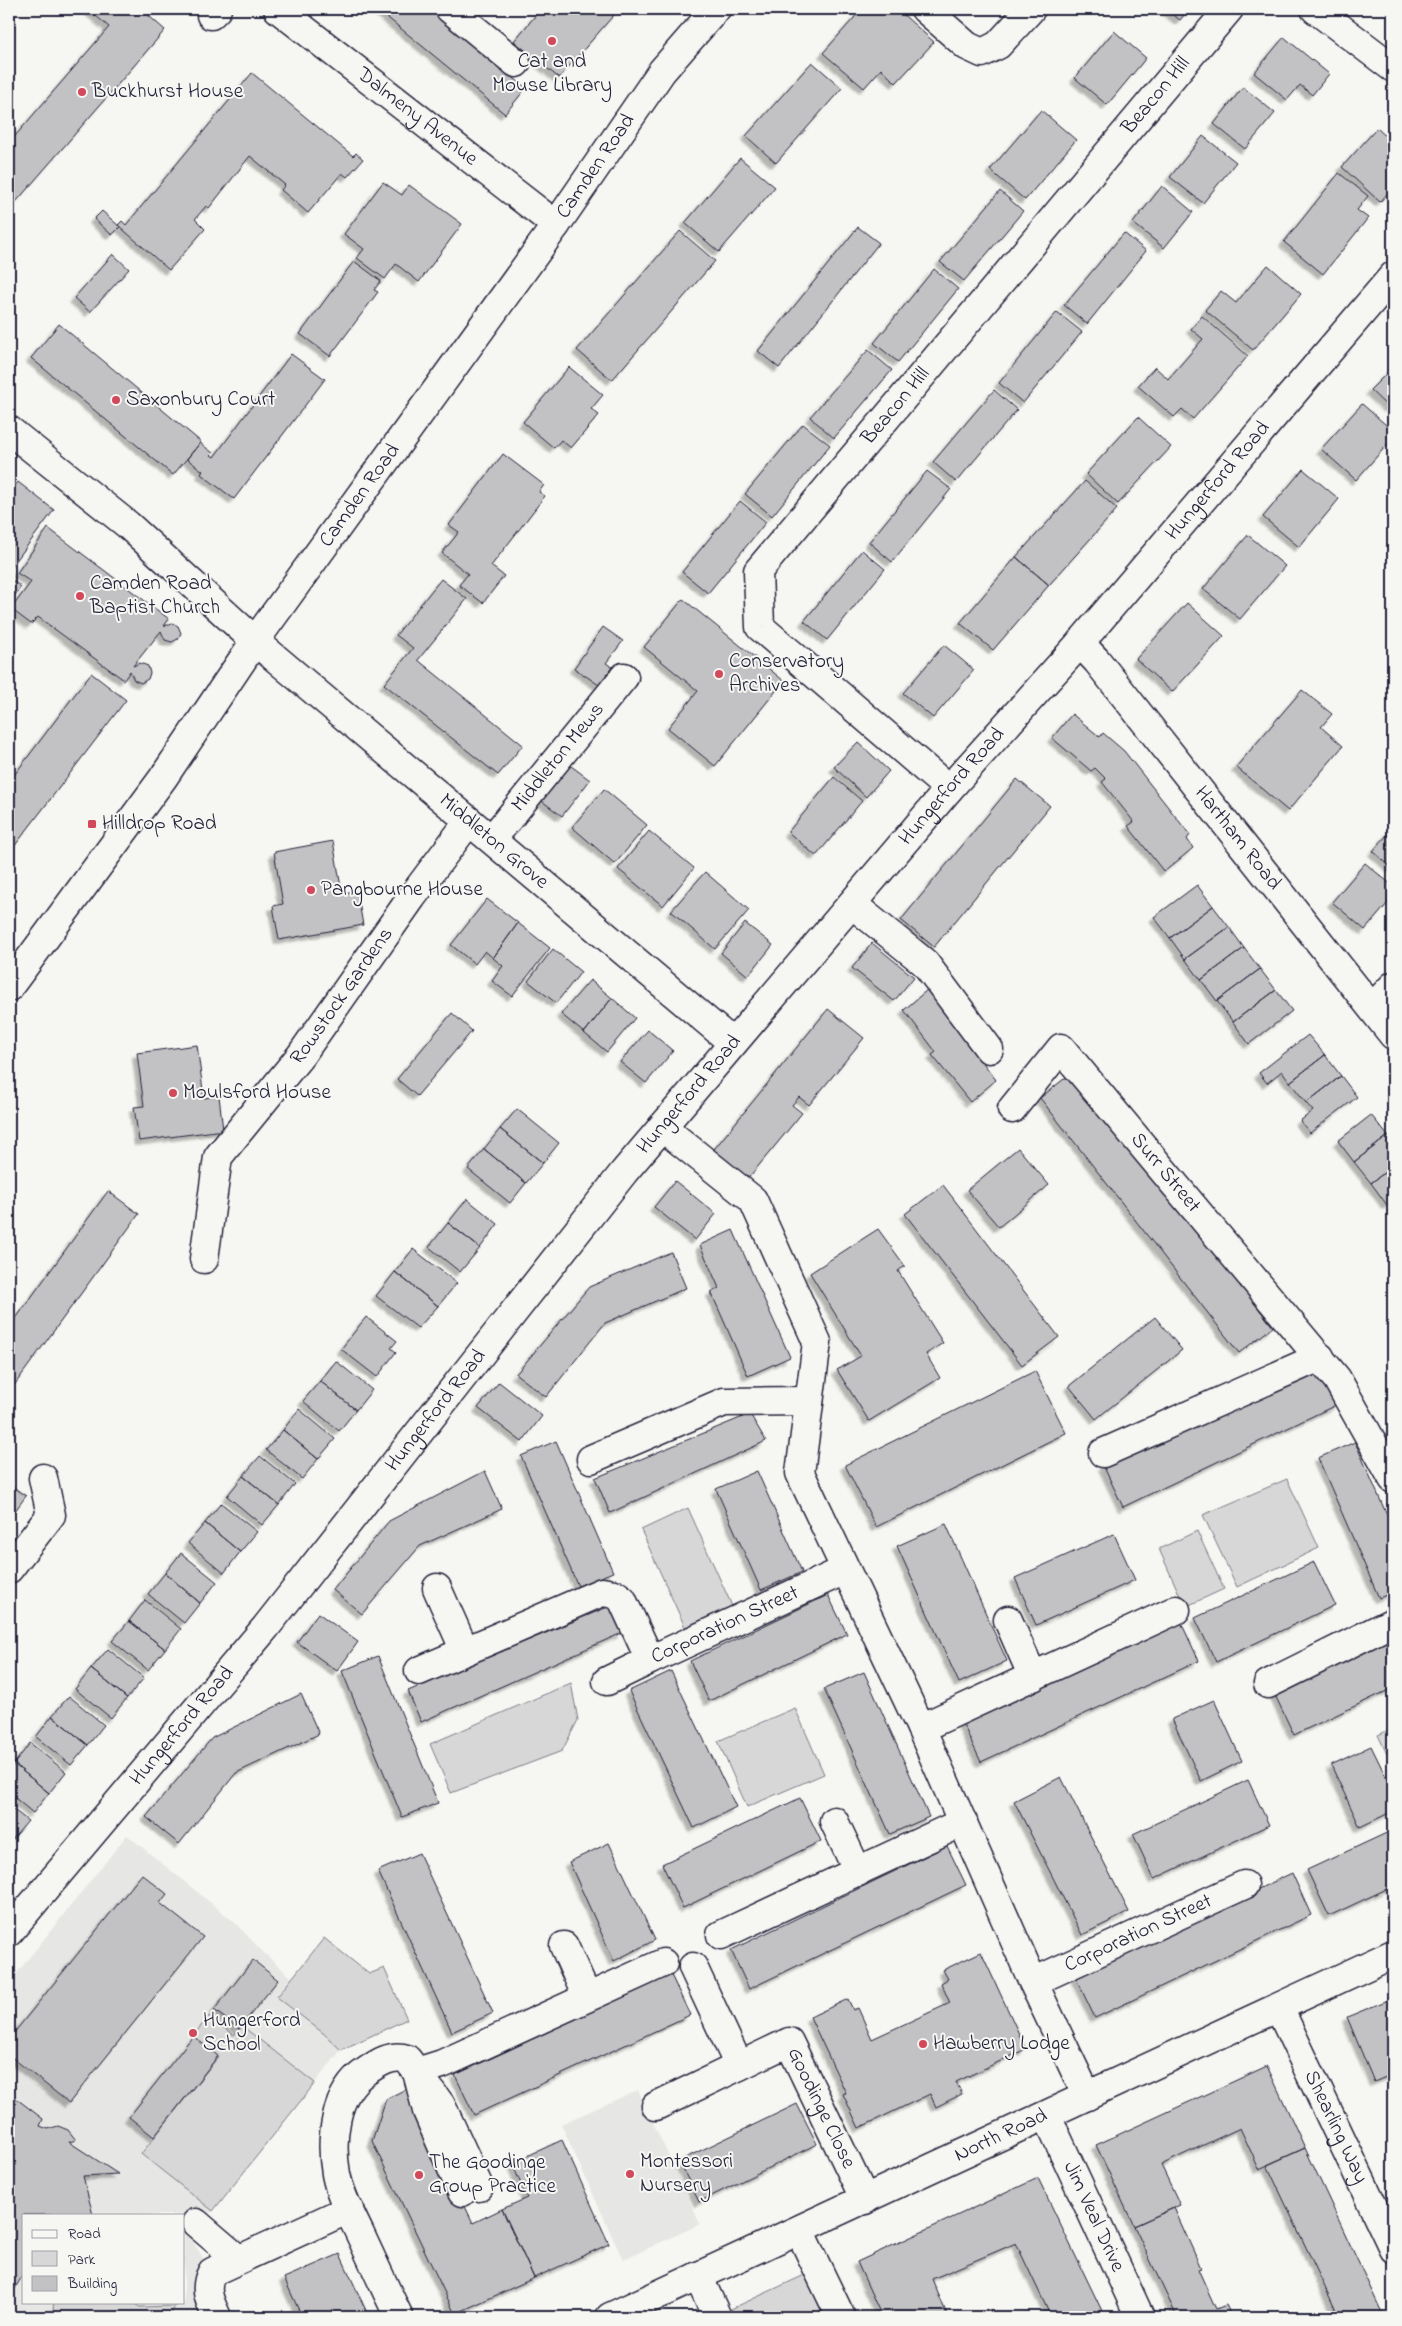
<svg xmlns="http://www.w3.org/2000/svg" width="1402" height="2326" viewBox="0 0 1402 2326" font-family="'Indie Flower',sans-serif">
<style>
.built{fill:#e6e6e4;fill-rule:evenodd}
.green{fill:#d7d7d7;stroke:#7c7c89}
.building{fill:#c2c2c4;stroke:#22223b;filter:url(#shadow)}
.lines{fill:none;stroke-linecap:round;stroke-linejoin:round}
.minor-casing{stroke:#22223b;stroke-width:31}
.major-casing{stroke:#22223b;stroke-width:31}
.highway-casing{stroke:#22223b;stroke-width:31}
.minor{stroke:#f6f6f2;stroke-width:28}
.major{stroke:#f6f6f2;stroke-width:28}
.highway{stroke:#f6f6f2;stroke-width:28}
.poi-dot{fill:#d1495b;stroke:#f6f6f2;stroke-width:2}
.labels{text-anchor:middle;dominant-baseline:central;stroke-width:4;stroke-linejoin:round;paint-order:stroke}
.poi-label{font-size:21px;fill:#22223b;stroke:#f6f6f2;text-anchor:start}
.street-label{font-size:21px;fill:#22223b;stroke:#f6f6f2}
</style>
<defs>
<filter id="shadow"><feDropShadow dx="-4.5" dy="4.5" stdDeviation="1" flood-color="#0004"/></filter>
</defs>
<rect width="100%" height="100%" fill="#f6f6f2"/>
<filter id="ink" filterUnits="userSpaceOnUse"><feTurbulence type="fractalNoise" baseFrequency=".02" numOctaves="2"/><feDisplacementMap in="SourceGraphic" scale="10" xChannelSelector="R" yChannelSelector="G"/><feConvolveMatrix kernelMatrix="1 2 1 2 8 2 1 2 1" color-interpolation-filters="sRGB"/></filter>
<g filter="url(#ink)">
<path class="built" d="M127 1835 233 1921 264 1953 292 1978 324 1938 369 1974 384 1968 407 2019 341 2050 213 2211 196 2223 187 2232 205 2261 195 2277V2295L205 2317H9V1983ZM24 2215H184V2302H24Z
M638 2090 700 2224 623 2260 561 2124Z"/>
<path class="green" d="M1287 1479 1319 1548 1237 1587 1203 1515Z
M688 1508 732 1606 685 1627 641 1530Z
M1197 1531 1224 1589 1185 1607 1159 1549Z
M571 1683 578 1720 562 1751 451 1793 430 1744Z
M795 1708 824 1774 747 1807 718 1741Z
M1393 1728V1767L1378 1735Z
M324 1938 369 1974 384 1968 407 2019 341 2050 323 2033 277 1997Z
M209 2016 234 2035 242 2026 315 2083 213 2211 141 2154 218 2057 193 2036Z
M809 2273 829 2317H735L731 2309Z
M54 2302H131L140 2307 175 2306 170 2317H52Z"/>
<path class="building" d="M88 9H141L165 30 9 210V143L109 27Z
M377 9H429L526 88 505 114Z
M541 9H619L559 78 514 41Z
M862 9H897L934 42 896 83 881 69 864 88 823 53Z
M1165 9H1189L1180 20Z
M1114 31 1146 58 1107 105 1075 78Z
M1284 37 1329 74 1312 95 1300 85 1287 100 1254 73Z
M812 62 842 88 776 163 746 136Z
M252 73 353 156 356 153 363 159 347 177 342 173 308 213 281 190 285 185 250 156 209 208 206 206 195 219 205 229 169 270 118 225 122 221 126 225Z
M1243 87 1275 113 1245 149 1214 124Z
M1041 110 1076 140 1025 200 990 170Z
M1377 128 1393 143V187L1380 202 1342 167Z
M1203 136 1236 162 1203 203 1170 177Z
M740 158 775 187 719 252 685 223Z
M1339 173 1368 196 1357 210 1368 218 1323 274 1284 242Z
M383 182 402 195 409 185 462 224 419 282 396 264 385 279 357 258 364 249 344 234Z
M1162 186 1193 212 1164 248 1133 223Z
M1000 191 1023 211 964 281 940 262Z
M102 211 120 227 112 235 94 219Z
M858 227 879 243 779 368 758 351Z
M680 231 715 261 612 380 577 350Z
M1124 233 1146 251 1087 324 1064 305Z
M113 254 129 269 90 312 74 298Z
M354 261 381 281 374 290 378 292 330 356 300 334Z
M1268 265 1301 294 1253 350 1205 310 1221 291 1236 303Z
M934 269 958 289 898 362 874 343Z
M1057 312 1082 332 1023 403 999 383Z
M1202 316 1248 356 1193 419 1182 409 1174 417 1138 386 1155 367 1168 379 1203 339 1191 329Z
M59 324 201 442 173 475 31 358Z
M868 350 892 370 834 438 810 417Z
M291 354 325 379 234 499 201 474 203 471 187 459 200 443 213 453 211 455 214 457Z
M569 367 603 395 591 409 599 415 571 448 561 440 554 448 523 422Z
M1393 367V404L1389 408 1370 390Z
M994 390 1017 410 956 482 933 462Z
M1362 404 1393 431V438L1356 480 1321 449Z
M1138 417 1171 447 1118 504 1086 474Z
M803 424 830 445 772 516 745 494Z
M503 454 544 485 539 492 545 496 491 566 504 576 483 603 459 585 468 574 442 553 459 532 449 525Z
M1303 469 1339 499 1299 547 1263 517Z
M927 471 951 489 892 562 869 542Z
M1085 481 1117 509 1049 585 1016 557Z
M18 482 54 510 9 570V494Z
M740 501 766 522 708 593 682 572Z
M48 528 169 619 164 626 172 623 178 626 181 633 178 639 172 642 165 640 161 631 133 666 140 663 148 666 150 673 148 679 141 683 134 680 130 671 124 680 38 617 31 624 11 609 31 582 17 573Z
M1248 535 1285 566 1240 619 1203 589Z
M862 550 885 569 827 640 804 621Z
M1016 557 1049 585 993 650 960 623Z
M9 578 21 587 9 603Z
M441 579 467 599 418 660 523 745 498 775 384 684 413 648 396 635Z
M683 599 784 681 715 766 668 728 698 691 644 647Z
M1187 603 1224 636 1172 692 1136 659Z
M603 627 623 641 606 663 612 667 599 685 574 668Z
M944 645 974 670 933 718 903 693Z
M91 673 126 700 10 852 9 851V782Z
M1302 690 1332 714 1321 727 1343 746 1288 811 1236 767Z
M1072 714 1100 737 1103 733 1124 751 1190 835 1187 839 1193 848 1164 872 1128 826 1134 822 1102 782 1106 779 1095 768 1091 771 1052 738Z
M858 742 889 771 866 797 834 767Z
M563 760 590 780 562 816 535 796Z
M834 777 862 801 816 856 788 832Z
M1017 779 1050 806 934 947 901 920Z
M604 789 647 825 615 864 572 827Z
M1393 828V869L1373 851Z
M649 831 694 868 663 906 618 869Z
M333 841 342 893 357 891 363 925 279 940 273 906 283 904 274 852Z
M1365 863 1393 886V897L1365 930 1332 902Z
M705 872 749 910 715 949 671 911Z
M1197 885 1213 906 1170 938 1154 917Z
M487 899 518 923 493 958 485 951 475 964 451 945Z
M1213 906 1229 927 1185 959 1170 938Z
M518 923 550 948 512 996 492 981 503 966 493 958Z
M745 923 773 945 748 976 721 953Z
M1229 927 1244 948 1201 980 1185 959Z
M872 943 914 977 894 1001 852 968Z
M1244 948 1260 969 1217 1001 1201 980Z
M553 949 581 972 556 1003 528 981Z
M1260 969 1276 990 1233 1022 1217 1001Z
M590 980 612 998 584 1033 561 1014Z
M928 989 996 1080 970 1102 932 1055 936 1052 904 1010Z
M1276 990 1292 1011 1249 1044 1233 1022Z
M612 998 635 1018 607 1052 584 1033Z
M828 1009 864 1038 809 1105 799 1097 792 1105 802 1113 746 1181 711 1153Z
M452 1013 472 1031 417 1096 397 1079Z
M648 1030 673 1051 646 1083 620 1062Z
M1308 1035 1325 1055 1290 1082 1282 1071 1267 1083 1259 1073Z
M197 1045 204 1098 219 1096 223 1130 139 1141 134 1107 144 1106 137 1053Z
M1325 1055 1341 1076 1306 1103 1290 1082Z
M1074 1071 1273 1327 1239 1353 1040 1098Z
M1341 1076 1357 1097 1310 1133 1300 1121 1313 1111 1306 1103Z
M517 1109 559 1143 543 1163 500 1129Z
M1371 1115 1388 1136 1354 1162 1338 1141Z
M500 1129 543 1163 526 1183 484 1149Z
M1388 1136 1393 1143V1166L1371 1183 1354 1162Z
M1018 1148 1049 1185 999 1227 967 1190Z
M484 1149 526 1183 510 1203 468 1169Z
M1393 1166V1201L1387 1205 1371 1183Z
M675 1181 716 1214 695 1240 654 1207Z
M943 1185 1059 1337 1022 1365 905 1214Z
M108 1191 139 1214 10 1391 9 1328Z
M467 1199 498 1224 480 1248 448 1223Z
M448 1223 480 1248 460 1272 429 1247Z
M878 1229 905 1266 898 1271 943 1343 926 1354 940 1378 869 1421 837 1370 861 1356 810 1273Z
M733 1230 790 1357 748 1376 711 1292 719 1288 700 1245Z
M413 1249 457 1283 438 1306 395 1272Z
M671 1252 686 1288 605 1323 546 1397 516 1374 589 1287Z
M395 1272 438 1306 418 1328 376 1296Z
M366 1317 397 1341 391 1348 396 1352 377 1377 341 1349Z
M1155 1317 1182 1350 1096 1419 1069 1386Z
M336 1361 372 1390 356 1410 320 1381Z
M1318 1362 1338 1404 1123 1507 1103 1465Z
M1035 1371 1066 1433 876 1527 845 1465Z
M320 1381 356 1410 339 1431 303 1401Z
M499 1382 542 1416 522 1442 478 1408Z
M299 1409 335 1439 318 1459 283 1430Z
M750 1414 766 1441 610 1513 595 1478Z
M283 1430 318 1459 302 1479 266 1450Z
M556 1441 613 1572 578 1586 521 1456Z
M1355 1442 1393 1529V1592L1379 1598 1318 1458Z
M260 1456 295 1484 279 1505 243 1476Z
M485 1471 502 1509 420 1546 362 1614 333 1590 389 1521Z
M757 1471 802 1572 761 1590 716 1489Z
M243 1476 279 1505 262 1525 227 1496Z
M9 1484 26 1496 9 1519Z
M221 1503 257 1532 240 1552 205 1523Z
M205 1523 240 1552 224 1573 188 1543Z
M946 1524 1007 1661 959 1683 897 1546Z
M1114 1534 1135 1580 1036 1625 1015 1578Z
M181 1553 217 1582 200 1603 165 1573Z
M1314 1562 1335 1605 1216 1662 1195 1618Z
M165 1573 200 1603 184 1623 148 1594Z
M828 1595 847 1634 709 1701 690 1661Z
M145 1600 181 1629 165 1649 129 1621Z
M610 1606 622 1633 421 1722 408 1691Z
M318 1613 358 1642 337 1671 297 1642Z
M1179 1618 1199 1661 981 1762 960 1718Z
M129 1621 165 1649 148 1670 112 1641Z
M1393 1636V1688L1294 1735 1274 1693Z
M108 1649 144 1678 127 1698 91 1669Z
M378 1656 438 1803 402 1817 342 1671Z
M91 1669 127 1698 111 1718 75 1689Z
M671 1671 736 1807 694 1828 629 1691Z
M864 1672 929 1817 890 1834 824 1689Z
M301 1694 319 1734 236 1773 179 1844 146 1817 212 1738Z
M69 1696 104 1725 88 1745 52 1716Z
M1214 1700 1242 1761 1201 1781 1172 1719Z
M52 1716 88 1745 71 1765 36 1737Z
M30 1743 66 1772 49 1793 14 1764Z
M1371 1746 1393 1791V1811L1360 1827 1331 1765Z
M14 1764 49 1793 33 1813 9 1793V1770Z
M1061 1777 1129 1912 1082 1935 1014 1801Z
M1248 1780 1269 1825 1154 1879 1133 1834Z
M800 1798 821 1841 683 1908 662 1864Z
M9 1806 28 1821 11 1841 9 1839Z
M1393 1830V1886L1329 1916 1307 1870Z
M609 1843 655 1940 614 1961 569 1862Z
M947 1846 966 1885 749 1989 731 1950Z
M419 1853 493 2013 452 2032 378 1871Z
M1292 1873 1311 1915 1095 2018 1075 1976Z
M142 1874 167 1894 160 1903 203 1937 69 2103 9 2055V2039Z
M981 1952 1026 2049 956 2082 962 2094 936 2107 930 2094 859 2128 843 2094 846 2093 810 2017 848 1999 853 2010 858 2008 872 2039 950 2003 941 1983 948 1979 943 1970Z
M253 1960 278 1980 239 2029 214 2010Z
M671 1975 690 2015 474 2115 455 2075Z
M1393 1998V2074L1374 2082 1347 2017Z
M193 2036 218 2056 154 2137 129 2117Z
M1267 2066 1305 2148 1259 2169 1240 2128 1161 2165 1180 2205 1134 2226 1096 2145Z
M408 2088 473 2223 502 2209 534 2278 455 2314 372 2141 386 2099Z
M9 2093 43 2119 40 2126 48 2129 58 2126 68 2130 76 2140 69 2142 118 2174 83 2176 93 2215H24V2273L14 2290 10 2289 9 2293Z
M797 2104 817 2144 699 2202 679 2161Z
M562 2140 609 2244 534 2278 502 2209 527 2198 512 2163Z
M1305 2148 1384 2317H1339L1267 2165Z
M1038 2178 1105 2317H1051L1016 2243 932 2279 948 2317H882L857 2262Z
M1174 2208 1201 2268 1198 2269 1216 2309 1226 2305 1232 2317H1177L1134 2226Z
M340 2254 369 2317H302L284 2278Z"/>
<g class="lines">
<defs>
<g id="minor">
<path id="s1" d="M278 9 556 225"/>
<path d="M450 9 516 63"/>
<path d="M925 9 967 46 982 53 998 45 1031 9"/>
<path d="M211 15 217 9"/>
<path id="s2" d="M9 430 128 525 255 641 733 1043"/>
<path id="s3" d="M1080 643 1097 661 1393 1035"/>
<path id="s4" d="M949 789 760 627 758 571 1229 9"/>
<path id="s5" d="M492 839 624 677"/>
<path d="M852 904 925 963 989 1049"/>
<path d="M1373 1007 1393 986"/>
<path id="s6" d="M1012 1109 1061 1048 1337 1379 1393 1479"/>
<path d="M662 1127 753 1200 817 1342 800 1473 921 1728 1033 1982 1087 2096"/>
<path id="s7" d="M204 1259 218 1157 301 1055 412 897 469 821"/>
<path d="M1103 1453 1320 1357"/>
<path d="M591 1459 724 1402 809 1401"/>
<path d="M9 1569 51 1515 43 1478"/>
<path d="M437 1588 465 1651"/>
<path d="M1008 1620 1033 1677"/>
<path id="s8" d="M419 1671 602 1592 615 1594 622 1599 650 1660 845 1570"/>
<path d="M607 1681 650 1660"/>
<path d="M1268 1684 1393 1622"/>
<path d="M921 1728 1176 1610"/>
<path d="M834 1821 858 1872"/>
<path id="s9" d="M9 1932 266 1627 624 1172 949 789 1080 643 1393 276"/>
<path d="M721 1935 963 1822"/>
<path d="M564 1946 587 1997"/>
<path d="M693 1967 739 2066"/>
<path id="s10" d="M1033 1982 1244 1885"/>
<path id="s11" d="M1279 2008 1393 2248"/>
<path id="s12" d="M656 2106 789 2042 865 2200"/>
<path id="s13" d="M1047 2116 1140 2317"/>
<path d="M462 2192 427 2111 417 2072 441 2105 479 2187"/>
<path d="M196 2223 238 2259"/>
<path d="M799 2230 841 2317"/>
<path d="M698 2276 717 2317"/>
<path d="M217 2317C210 2302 203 2289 212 2272L349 2209"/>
<path d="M399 2317C386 2290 373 2262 360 2234 351 2215 340 2195 336 2174 330 2140 334 2093 365 2072 378 2063 391 2054 407 2059L417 2072 442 2064 663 1963"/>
<path id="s14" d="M610 2317 1393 1954"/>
</g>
<path id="major" d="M1315 9 1393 68"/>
<g id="highway">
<path id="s15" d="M9 987 163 778 255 641 556 225 662 71 716 9"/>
</g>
</defs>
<use href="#minor" class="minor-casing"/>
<use href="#major" class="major-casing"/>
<use href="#highway" class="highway-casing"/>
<use href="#minor" class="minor"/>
<use href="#major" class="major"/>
<use href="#highway" class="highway"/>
</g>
</g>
<g class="poi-dot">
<circle cx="552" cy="41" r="5"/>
<circle cx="82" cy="92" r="5"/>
<circle cx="116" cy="400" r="5"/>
<circle cx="80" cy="596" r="5"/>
<circle cx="719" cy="674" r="5"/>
<rect x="87" y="819" width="10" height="10" rx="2.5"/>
<circle cx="311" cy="890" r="5"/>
<circle cx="173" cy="1093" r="5"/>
<circle cx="193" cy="2033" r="5"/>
<circle cx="923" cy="2044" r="5"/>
<circle cx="630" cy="2174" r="5"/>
<circle cx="419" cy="2175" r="5"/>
</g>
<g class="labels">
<g class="poi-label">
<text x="552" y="62" text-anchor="middle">Cat and<tspan x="552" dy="24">Mouse Library</tspan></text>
<text x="92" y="92">Buckhurst House</text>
<text x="126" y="400">Saxonbury Court</text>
<text x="90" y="584">Camden Road<tspan x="90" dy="24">Baptist Church</tspan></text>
<text x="729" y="662">Conservatory<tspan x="729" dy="24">Archives</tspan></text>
<text x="102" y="824">Hilldrop Road</text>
<text x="321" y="890">Pangbourne House</text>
<text x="183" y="1093">Moulsford House</text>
<text x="203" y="2021">Hungerford<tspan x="203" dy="24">School</tspan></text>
<text x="933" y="2044">Hawberry Lodge</text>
<text x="640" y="2162">Montessori<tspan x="640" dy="24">Nursery</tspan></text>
<text x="429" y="2163">The Goodinge<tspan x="429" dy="24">Group Practice</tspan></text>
</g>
<g class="street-label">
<text stroke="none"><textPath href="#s4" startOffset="925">Beacon Hill</textPath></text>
<text stroke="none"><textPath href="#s1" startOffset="176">Dalmeny Avenue</textPath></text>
<text stroke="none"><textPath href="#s15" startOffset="1009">Camden Road</textPath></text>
<text stroke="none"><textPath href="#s4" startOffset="520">Beacon Hill</textPath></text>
<text stroke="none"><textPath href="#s9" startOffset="1889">Hungerford Road</textPath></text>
<text stroke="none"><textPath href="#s15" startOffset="604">Camden Road</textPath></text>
<text stroke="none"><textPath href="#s5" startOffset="105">Middleton Mews</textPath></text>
<text stroke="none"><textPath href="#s9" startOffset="1484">Hungerford Road</textPath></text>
<text stroke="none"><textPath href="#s3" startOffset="251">Hartham Road</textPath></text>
<text stroke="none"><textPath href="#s2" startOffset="636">Middleton Grove</textPath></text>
<text stroke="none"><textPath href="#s7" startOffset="306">Rowstock Gardens</textPath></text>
<text stroke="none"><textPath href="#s9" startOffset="1079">Hungerford Road</textPath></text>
<text stroke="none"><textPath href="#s6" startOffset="241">Surr Street</textPath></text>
<text stroke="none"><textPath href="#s9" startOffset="674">Hungerford Road</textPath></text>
<text stroke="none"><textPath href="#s8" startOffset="371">Corporation Street</textPath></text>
<text stroke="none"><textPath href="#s9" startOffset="269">Hungerford Road</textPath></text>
<text stroke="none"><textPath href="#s10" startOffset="116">Corporation Street</textPath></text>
<text stroke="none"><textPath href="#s12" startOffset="221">Goodinge Close</textPath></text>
<text stroke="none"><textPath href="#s11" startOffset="132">Shearling Way</textPath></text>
<text stroke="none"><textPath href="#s14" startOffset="431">North Road</textPath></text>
<text stroke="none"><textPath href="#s13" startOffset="111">Jim Veal Drive</textPath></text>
</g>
</g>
<rect width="1402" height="2326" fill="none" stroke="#f6f6f2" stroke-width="30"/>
<rect x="15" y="15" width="1372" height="2296" fill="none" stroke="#22223b" stroke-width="2" filter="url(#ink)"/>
<rect x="22" y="2214" width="162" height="90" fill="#f6f6f2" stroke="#a1a1a9"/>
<rect x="32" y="2230" width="25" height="8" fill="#f6f6f2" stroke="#a1a1a9"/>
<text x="68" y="2238" font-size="15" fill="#22223b">Road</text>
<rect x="32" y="2251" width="25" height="15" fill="#d7d7d7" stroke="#a1a1a9"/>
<text x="68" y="2264" font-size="15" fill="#22223b">Park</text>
<rect x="32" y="2276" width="25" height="15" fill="#c2c2c4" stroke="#a1a1a9"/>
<text x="68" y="2288" font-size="15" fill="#22223b">Building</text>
</svg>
